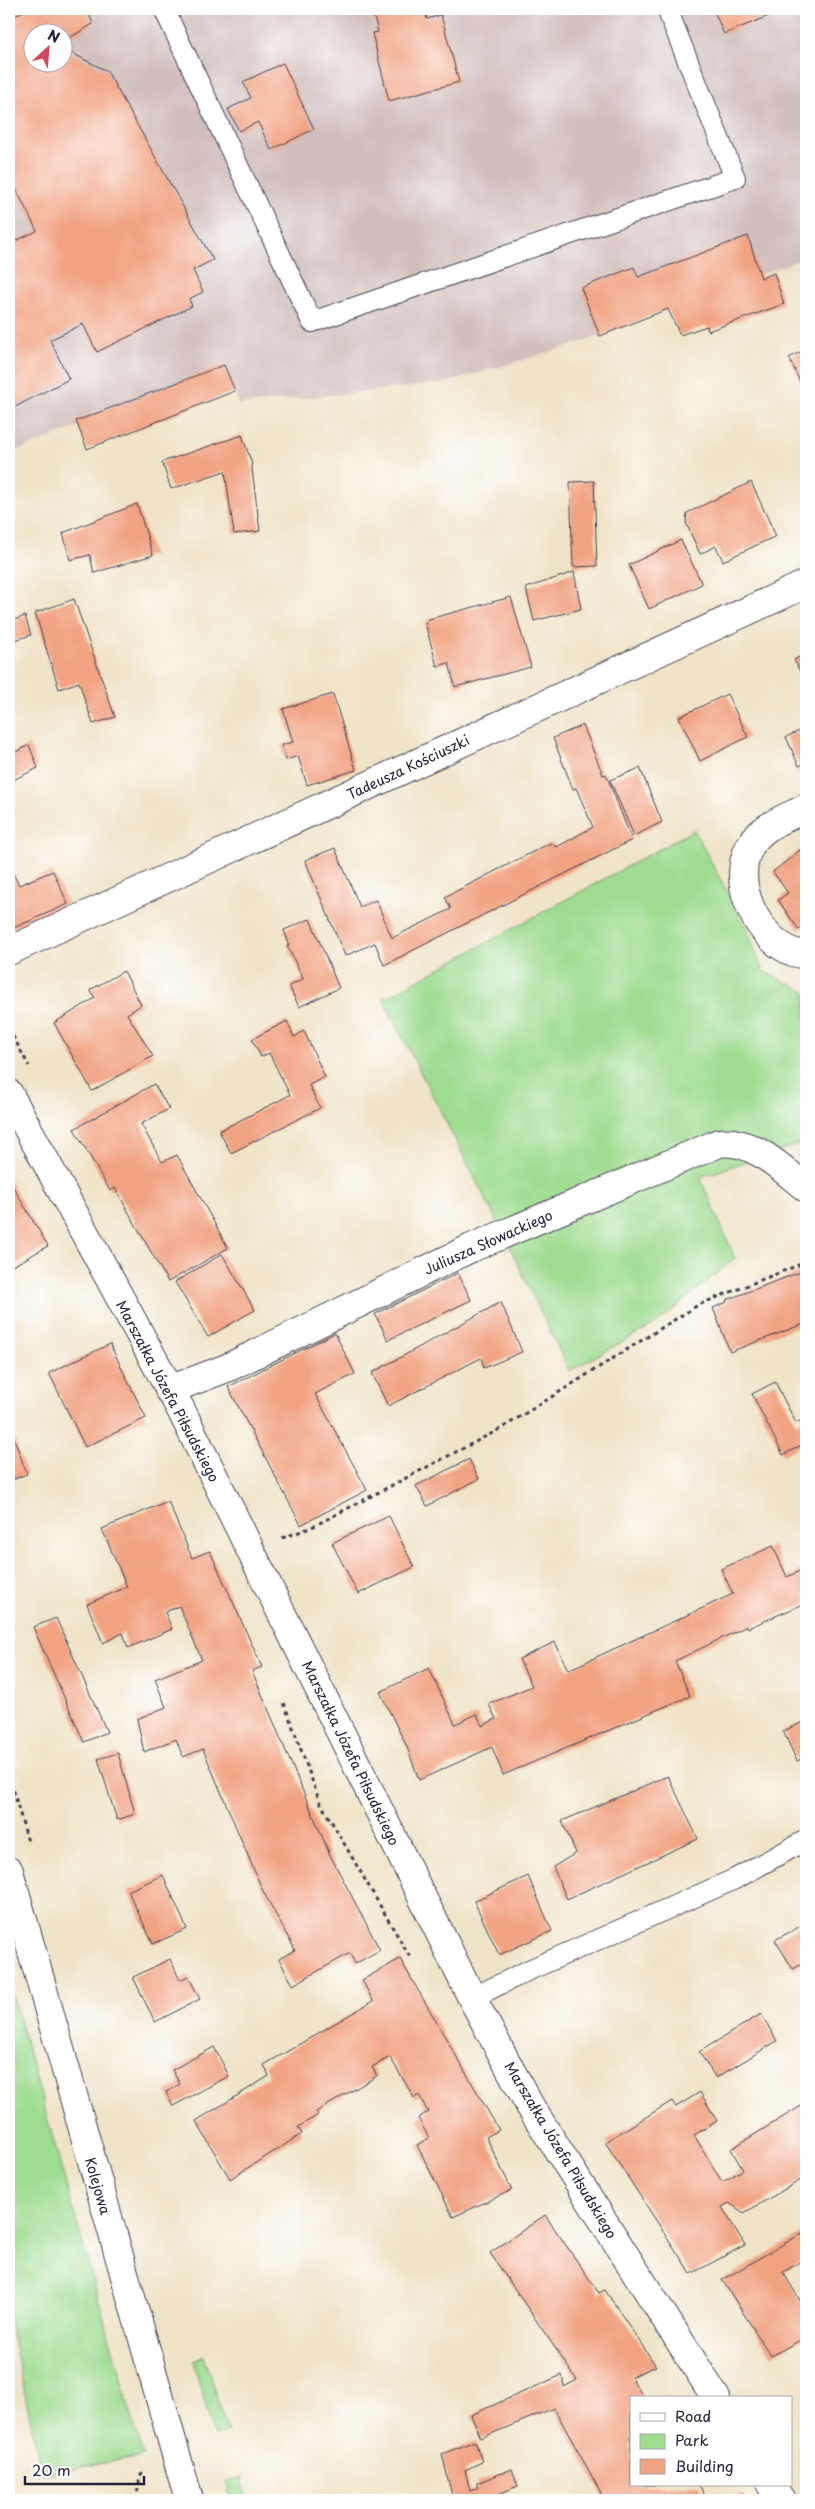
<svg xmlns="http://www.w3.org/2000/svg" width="815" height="2509" viewBox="0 0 815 2509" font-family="'Playpen Sans',sans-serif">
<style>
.industrial{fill:#d1bfbd;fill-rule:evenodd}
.green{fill:#9edc90;stroke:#607f66}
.building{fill:#f1a382}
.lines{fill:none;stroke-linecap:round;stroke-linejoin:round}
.service-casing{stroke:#413f50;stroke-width:22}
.minor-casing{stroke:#413f50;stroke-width:30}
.tertiary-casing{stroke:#413f50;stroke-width:30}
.path{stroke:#413f50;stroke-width:3;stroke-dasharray:4 4;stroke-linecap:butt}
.service{stroke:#fff;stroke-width:20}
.minor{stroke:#fff;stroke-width:28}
.tertiary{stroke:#fff;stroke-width:28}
.labels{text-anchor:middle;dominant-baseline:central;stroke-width:4;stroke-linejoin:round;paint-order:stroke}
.street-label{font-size:14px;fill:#22223b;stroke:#fff}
</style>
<rect width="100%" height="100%" fill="#fff"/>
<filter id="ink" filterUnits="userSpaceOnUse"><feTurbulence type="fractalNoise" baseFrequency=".02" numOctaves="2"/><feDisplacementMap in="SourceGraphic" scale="10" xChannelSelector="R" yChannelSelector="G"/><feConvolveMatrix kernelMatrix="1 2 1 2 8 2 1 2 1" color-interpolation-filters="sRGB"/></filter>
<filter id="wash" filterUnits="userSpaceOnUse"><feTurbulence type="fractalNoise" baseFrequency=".0096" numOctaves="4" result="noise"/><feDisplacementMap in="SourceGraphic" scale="20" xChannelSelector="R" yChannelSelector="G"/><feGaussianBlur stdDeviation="1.12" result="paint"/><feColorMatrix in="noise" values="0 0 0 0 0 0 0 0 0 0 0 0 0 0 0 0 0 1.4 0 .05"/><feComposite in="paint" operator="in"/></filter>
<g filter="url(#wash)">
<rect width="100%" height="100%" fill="#f0e4c8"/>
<path class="industrial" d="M9 9H806V257L586 341 445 383 239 405 226 369 9 454ZM32 32H62V62H32Z"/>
<path class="green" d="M694 830 747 929 763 971 806 992V1142L700 1177 735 1258 657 1323 569 1371 504 1235 383 999Z
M9 1983 143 2456 42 2474 9 2320Z
M203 2355 228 2432 214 2436 193 2361Z
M241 2478 248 2500H232L226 2482Z"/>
<g id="blocks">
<path class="building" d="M27 9H87L93 24 62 42V32H32V62H62V48L107 71 213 260 193 270 203 292 189 299 192 306 97 352 83 324 50 340 69 379 9 410V244L37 231 12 181 9 183V19Z
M372 9H425L427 19 441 15 459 82 389 101 372 33 378 32Z
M713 9H786L724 34Z
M283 63 314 129 271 150 258 122 239 131 228 109 251 98 243 82Z
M748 236 761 278 774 273 784 304 708 331 707 326 680 335 668 309 600 336 581 288 634 267 638 277Z
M806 349V394L789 358Z
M224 365 235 391 87 449 76 421Z
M242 435 251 461 260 531 234 534 225 471 171 489 162 462Z
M594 481 597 566 573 567 570 482Z
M751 482 776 536 723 561 716 546 700 554 686 523 687 513Z
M137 504 153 555 94 573 90 555 70 560 63 533Z
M681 540 702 584 649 609 629 565Z
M574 572 581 609 534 621 526 588Z
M511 597 531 667 455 687 449 663 437 666 425 623 429 619Z
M74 599 115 717 93 724 79 682 59 689 35 613Z
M25 616 31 635 9 642V622Z
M806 653V683L794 660Z
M333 694 356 770 307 785 298 756 286 760 281 745 293 742 283 709Z
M727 694 748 737 700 761 679 717Z
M583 725 603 775 606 774 632 840 384 965 375 943 345 956 305 860 335 848 360 907 376 900 392 938 451 909 445 897 550 843 557 847 593 827 576 788 573 789 553 738Z
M806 728V763L799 766 786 737Z
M9 741 14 753 29 745 38 768 9 782Z
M640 768 662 822 634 836 610 780Z
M806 845V924L799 930 778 900 788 893 773 872Z
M9 866 19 885 53 871 68 904 9 930Z
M310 919 339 988 299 1007 289 986 303 979 287 945 289 944 284 930Z
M124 971 141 1005 127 1014 153 1056 92 1091 54 1023 95 998 90 990Z
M287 1021 294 1037 304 1031 325 1077 309 1085 320 1108 231 1153 219 1131 290 1095 269 1053 261 1057 252 1039Z
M154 1084 169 1109 141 1124 162 1162 177 1155 228 1248 168 1282 115 1188 110 1191 74 1129Z
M9 1180 48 1246 9 1268Z
M222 1254 255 1310 208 1337 175 1282Z
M806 1270V1323L730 1352 713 1308 727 1302 726 1300Z
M458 1273 471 1300 388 1340 375 1314Z
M501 1302 522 1352 484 1368 481 1358 388 1406 372 1373Z
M335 1333 355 1374 315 1394 367 1490 301 1525 228 1387Z
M110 1344 146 1418 85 1447 49 1373Z
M775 1382 796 1423 806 1418V1443L783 1455 752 1394Z
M9 1425 27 1474 9 1481Z
M469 1459 479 1479 427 1506 416 1486Z
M168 1501 192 1558 210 1551 262 1667 252 1671 330 1855 380 1950 355 1964 350 1953 293 1985 279 1959 295 1950 262 1889 203 1749 183 1757 176 1739 144 1752 137 1719 166 1707 155 1679 202 1660 179 1606 165 1612 172 1629 128 1648 123 1633 103 1643 87 1604 127 1587 102 1529Z
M389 1516 414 1567 358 1594 332 1543Z
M773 1546 787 1577 806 1568V1603L748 1628 747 1626 675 1661 690 1696 503 1775 492 1747 419 1780 407 1747 380 1692 429 1668 455 1724 477 1714 482 1726 496 1719 489 1704 532 1686 519 1659 555 1642 568 1670 733 1594 721 1569Z
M56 1618 107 1732 84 1742 33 1627Z
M806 1721V1757L797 1761 783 1731Z
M118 1753 135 1814 117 1820 98 1759Z
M668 1776 698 1839 567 1899 553 1867 576 1853 562 1821Z
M163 1875 187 1929 153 1944 128 1891Z
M528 1876 552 1931 499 1955 474 1901Z
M806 1923V1962L793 1969 775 1940Z
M170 1959 180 1980 188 1976 200 1999 155 2022 133 1977Z
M400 1959 499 2130 486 2137 512 2190 453 2217 417 2145 429 2138 418 2118 428 2112 419 2095 414 2098 390 2057 372 2067 377 2076 316 2112 318 2115 298 2127 302 2134 230 2179 196 2121 269 2076 264 2065 373 2001 362 1980Z
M761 2014 777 2041 716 2078 699 2052Z
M214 2047 229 2076 173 2106 166 2092 180 2084 172 2070Z
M700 2092 717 2121 694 2135 722 2182 743 2170 731 2149 806 2103V2177L744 2213 729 2203 722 2207 745 2245 691 2274 605 2142 672 2101 676 2107Z
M545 2215 599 2293 605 2290 656 2366 631 2377 644 2398H631V2485H699L708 2500H605L554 2408 481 2438 471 2415 562 2375 564 2387 577 2380 490 2253Z
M806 2231V2259L783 2272 802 2304 806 2302V2337L771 2356 722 2280Z
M475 2441 482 2462 465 2470 470 2491 477 2488V2483L512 2469 518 2486 484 2500H453L442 2454Z
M743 2494 747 2500H724Z"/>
</g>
</g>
<g filter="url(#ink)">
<use href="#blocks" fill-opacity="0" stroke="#413f50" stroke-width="1"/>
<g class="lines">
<defs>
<path id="service" d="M164 9 312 322 735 178 667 9
M472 1998 529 1970 735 1879 806 1840"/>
<path id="minor" d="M806 808C788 817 767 824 754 840 728 874 752 931 788 950 793 953 801 954 806 955
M9 951 806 584
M9 1094 180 1408 472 1998 530 2106 716 2398
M169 1390 227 1368 471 1248 719 1143C752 1138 782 1169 806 1188
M771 2485 781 2500"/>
<path id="tertiary" d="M9 1871 189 2500"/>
</defs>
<use href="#service" class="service-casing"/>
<use href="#minor" class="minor-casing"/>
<use href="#tertiary" class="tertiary-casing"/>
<path class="path" d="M9 1029 29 1066
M282 1538 310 1528 502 1428 698 1305 806 1262
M284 1703 320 1802 411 1959
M9 1775 28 1842
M136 2500 140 2477 143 2472"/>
<use href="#service" class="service"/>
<use href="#minor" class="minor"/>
<use href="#tertiary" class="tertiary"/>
</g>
</g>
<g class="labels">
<g class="street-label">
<text transform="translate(408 767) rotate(-25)">Tadeusza Kościuszki</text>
<text transform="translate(488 1242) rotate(-24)">Juliusza Słowackiego</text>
<text transform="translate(168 1391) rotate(62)">Marszałka Józefa Piłsudskiego</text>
<text transform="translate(351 1753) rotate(64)">Marszałka Józefa Piłsudskiego</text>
<text transform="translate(561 2150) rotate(59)">Marszałka Józefa Piłsudskiego</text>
<text transform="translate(98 2186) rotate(74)">Kolejowa</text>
</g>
</g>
<rect width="815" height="2509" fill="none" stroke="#fff" stroke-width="30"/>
<rect x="630" y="2396" width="162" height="90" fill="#ffffff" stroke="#a7a7b1"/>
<rect x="640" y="2413" width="25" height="8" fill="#ffffff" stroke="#a7a7b1"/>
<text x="675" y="2422" font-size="15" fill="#22223b">Road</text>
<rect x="640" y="2434" width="25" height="15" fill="#9edc90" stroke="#a7a7b1"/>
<text x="675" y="2446" font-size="15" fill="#22223b">Park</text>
<rect x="640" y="2459" width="25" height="15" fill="#f1a382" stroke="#a7a7b1"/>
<text x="675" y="2472" font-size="15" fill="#22223b">Building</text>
<g transform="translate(48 48) rotate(26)"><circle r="24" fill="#ffffff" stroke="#a7a7b1"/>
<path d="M0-4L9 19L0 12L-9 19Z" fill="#d1495b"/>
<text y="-8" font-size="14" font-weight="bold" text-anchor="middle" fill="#22223b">N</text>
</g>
<path d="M25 2476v8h119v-8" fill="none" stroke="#22223b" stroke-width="2.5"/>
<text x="32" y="2476" font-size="15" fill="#22223b" stroke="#ffffff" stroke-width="4" paint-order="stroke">20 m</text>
</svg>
